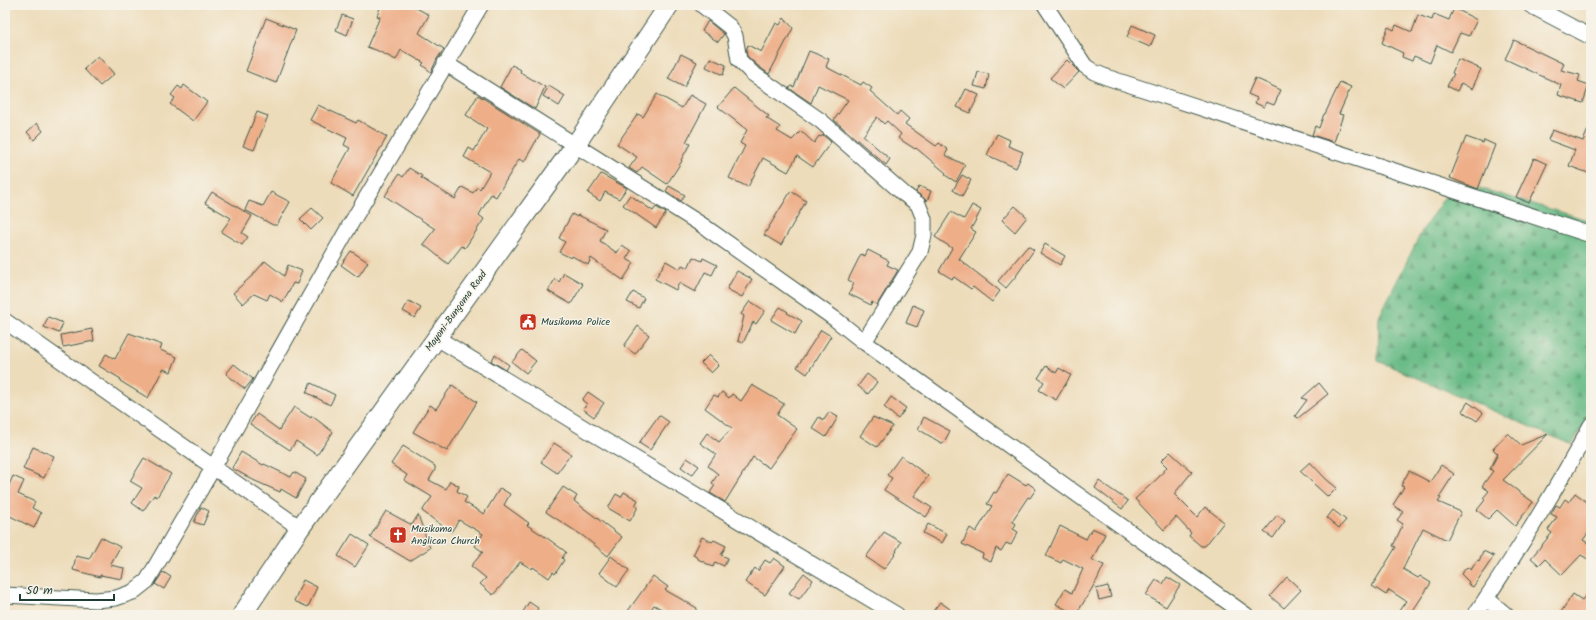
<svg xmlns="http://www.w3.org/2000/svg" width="1596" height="620" viewBox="0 0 1596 620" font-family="Kalam,sans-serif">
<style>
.forest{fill:url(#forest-firs);stroke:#457c5e}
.building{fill:#eeae88}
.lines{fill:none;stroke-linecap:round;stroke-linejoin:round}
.minor-casing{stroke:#3e5548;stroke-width:17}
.major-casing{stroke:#3e5548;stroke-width:21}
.minor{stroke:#fff;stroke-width:15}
.major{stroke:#fff;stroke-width:19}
.labels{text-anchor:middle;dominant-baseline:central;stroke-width:3;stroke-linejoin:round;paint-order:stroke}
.street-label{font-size:10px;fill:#1f3d34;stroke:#f7f3e8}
.poi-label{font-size:10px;fill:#1f3d34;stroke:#f7f3e8;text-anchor:start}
</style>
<defs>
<pattern id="forest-firs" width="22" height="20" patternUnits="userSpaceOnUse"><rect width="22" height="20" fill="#6bbc87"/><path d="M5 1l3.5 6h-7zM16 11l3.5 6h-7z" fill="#579a6f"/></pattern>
</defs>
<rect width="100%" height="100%" fill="#f7f3e8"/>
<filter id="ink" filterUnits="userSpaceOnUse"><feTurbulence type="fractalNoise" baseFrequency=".025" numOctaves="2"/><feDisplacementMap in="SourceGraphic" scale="8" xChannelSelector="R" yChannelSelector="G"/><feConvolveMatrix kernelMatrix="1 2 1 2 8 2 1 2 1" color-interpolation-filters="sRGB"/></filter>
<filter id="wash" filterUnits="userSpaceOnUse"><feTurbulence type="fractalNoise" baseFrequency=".012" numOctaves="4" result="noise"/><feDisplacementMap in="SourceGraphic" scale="16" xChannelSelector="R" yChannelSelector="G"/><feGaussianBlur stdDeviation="0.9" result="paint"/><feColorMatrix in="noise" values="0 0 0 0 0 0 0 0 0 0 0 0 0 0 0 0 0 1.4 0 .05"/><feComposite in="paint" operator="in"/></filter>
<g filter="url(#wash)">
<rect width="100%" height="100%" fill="#eddcba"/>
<path class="forest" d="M1455 181 1591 221V412L1572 445 1378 361 1379 317 1422 231Z"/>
<g id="blocks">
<path class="building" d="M381 5H411L429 15 419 33 444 49 437 59 431 72 422 65 424 63 401 50 396 60 376 50 367 47 380 17 377 16Z
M1454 8 1477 20 1469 36 1460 33 1451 52 1437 45 1430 63 1414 56 1412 61 1402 57 1403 53 1382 43 1388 27 1394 30 1396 25 1412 32 1418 15 1432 20 1434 14 1449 20Z
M342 15 353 19 347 35 336 30Z
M266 18 296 30 276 83 246 71Z
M784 18 793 28 769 74 758 66 747 56 746 50 748 45 761 52 776 23 780 25Z
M708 21 724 34 718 42 702 31Z
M1132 25 1155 35 1150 47 1127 37Z
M1514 40 1564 64 1561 70 1580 75 1578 81 1589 85 1583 103 1558 95 1561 85 1505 59Z
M809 51 829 59 826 67 861 85 863 82 872 88 870 91 897 115 900 111 909 119 905 124 936 146 939 143 948 150 945 155 965 165 956 182 945 175 946 173 916 148 915 149 898 138 901 134 887 121 884 124 877 117 863 136 890 159 886 165 834 120 848 100 818 85 811 103 789 88 792 86 794 87Z
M681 54 697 62 684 87 668 79Z
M98 56 114 74 100 86 84 69Z
M710 58 726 65 723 75 706 67Z
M1458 59 1481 69 1472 89 1461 83 1457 91 1447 86 1454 74 1452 73Z
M1067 60 1079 72 1063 89 1050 78Z
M512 65 521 70 520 72 545 87 535 109 500 87Z
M978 72 989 74 986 89 974 86Z
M1255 78 1281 90 1274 105 1266 102 1264 107 1255 103 1257 98 1248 94Z
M1340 82 1351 87 1339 114 1343 115 1334 142 1312 135 1315 126 1319 128 1324 114H1325Z
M184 85 207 102 193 121 170 104 175 98 171 95 178 86 182 89Z
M549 86 565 96 559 106 543 96Z
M734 88 769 116 766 118 780 127 777 131 792 140 801 131 814 143 819 136 821 137 823 135 831 142 813 167 797 156 788 172 763 158 748 187 729 178 745 146 740 143 747 130 718 107Z
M966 89 979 95 970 113 957 107Z
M657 94 682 108 690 95 706 104 686 142 690 144 681 160 682 161 667 184 642 167 637 173 629 168 637 157 617 144 638 114 643 117Z
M478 95 540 134 524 162 519 159 496 197 491 194 479 215 484 219 465 248 462 246 448 264 423 244 435 229 385 196 399 174 403 177 409 168 422 176 421 178 455 199 462 187 473 193 477 187 480 189 490 172 464 157 469 148 474 151 487 129 466 115Z
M318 105 356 123 358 120 387 137 353 196 331 183 350 148 344 145 347 138 310 120Z
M257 112 268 116 254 150 243 146Z
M37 123 43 131 34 140 27 132Z
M1591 123V174L1569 166 1575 150 1548 140 1552 130 1583 141Z
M997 134 1010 140 1008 146 1023 152 1016 168 987 155Z
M1466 137 1483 143 1484 140 1495 145 1478 189 1450 178Z
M1534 158 1547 164 1529 203 1516 197Z
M601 174 627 188 619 199 605 192 600 201 588 193Z
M962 175 971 180 962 196 953 190Z
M669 186 685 195 681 201 666 191Z
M919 186 931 191 927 201 916 192Z
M791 191 806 201 781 245 764 235Z
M212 192 252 216 242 233 248 237 242 245 221 232 231 218 205 203Z
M271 192 290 202 277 225H273L245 210 249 201 263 206Z
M630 195 653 211 656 207 666 213 656 228 623 205Z
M972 205 981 210 971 229 976 232 959 259 1000 291 992 302 973 287 971 289 954 277 952 279 939 271 952 248 935 237 951 212 964 219Z
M1015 206 1027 217 1015 232 1002 220Z
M312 208 323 218 311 230 300 219Z
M572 214 577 217 578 215 606 229 600 241 617 253 622 245 631 251 626 259 634 263 623 280 591 258 588 265 572 256 571 258 559 252 565 242 559 238Z
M1045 244 1065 256 1060 265 1040 253Z
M1028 246 1034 250 1016 276 1006 288 998 281Z
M868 250 889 261 887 265 898 270 877 305 872 302 871 305 849 294 854 283 848 280 861 254 865 256Z
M351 251 368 262 358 277 341 265Z
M693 257 702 261 703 258 717 265 712 275 705 272 695 292 679 283 676 290 655 279 666 261 680 269 682 265 688 268Z
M265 261 284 276 288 265 302 271 297 284 293 283 283 302 270 294 267 300 254 294 243 304 233 293 253 275Z
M737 271 752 279 742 297 727 289Z
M564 273 583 284 571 304 548 291 555 279 559 282Z
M633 292 644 298 639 308 627 302Z
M409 301 421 308 415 318 403 311Z
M750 301 765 311 756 324 753 322 743 343 738 341 744 316 741 314Z
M913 305 924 310 917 327 906 323Z
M780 307 788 312 787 313 802 321 795 334 771 320Z
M48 317 63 323 59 333 44 327Z
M638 326 649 335 635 354 624 346Z
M92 329 94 341 63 347 61 335Z
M821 330 831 336 807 374 797 367Z
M129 333 162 345 160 350 177 357 171 372 163 369 148 398 120 381 121 379 99 366 106 354 115 359Z
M522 350 536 361 526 373 512 362Z
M495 355 509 365 506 370 491 361Z
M709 355 719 365 711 373 701 363Z
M234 364 253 379 245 389 226 374Z
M1046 366 1056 373 1059 368 1071 375 1056 400 1039 390 1044 382 1038 378Z
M867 374 877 382 868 394 858 386Z
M311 383 335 395 330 405 306 392Z
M1319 383 1328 394 1298 418 1295 416 1307 400 1302 398Z
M452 385 477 402 447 451 413 432 430 405 436 409Z
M752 385 784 404 777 415 797 429 769 468 753 457 725 502 710 493 715 485 712 483 718 474 708 466 716 454 700 443 707 433 719 442 732 428 705 408 714 395 718 397 722 392 729 398 732 394 741 401Z
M588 392 604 403 594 417 583 409 587 404 582 400Z
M891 397 906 408 898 419 884 407Z
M1468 402 1483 413 1477 421 1462 411Z
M294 407 311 418 312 416 333 432 317 455 296 441 290 450 250 424 257 414 279 430Z
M829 412 838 417 826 437 812 428 819 417 824 420Z
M659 415 669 422 650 450 639 443Z
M873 417 893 426 877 447 860 436Z
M924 417 950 431 943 444 918 429Z
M1508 433 1521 445 1548 434 1503 480 1533 502 1515 526 1497 510 1488 519 1477 510 1485 500 1483 498 1489 491 1482 486 1493 471 1490 469 1498 454 1493 449Z
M554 443 571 454 557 473 541 462Z
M403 446 435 466V470L429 480 446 489 450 481 459 486 457 491 467 497 464 502 484 514 500 488 510 494 504 505 529 523 527 525 547 538 566 552 562 558 564 560 555 574 553 572 549 578 533 567 532 569 520 562 508 578 493 595 480 584 486 578 471 566 483 552 475 546 483 534 459 520 451 532 422 511 432 497 404 480 407 475 391 464Z
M33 447 54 456 44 478 23 469Z
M241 452 263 465 264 464 291 477 294 472 306 479 296 498 281 489 280 492 253 480 232 468Z
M1170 452 1192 472 1174 494 1197 517 1205 507 1224 522 1205 546H1201L1189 536 1191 533 1176 517 1164 530 1135 499 1158 478 1167 467 1161 461Z
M901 456 928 476 914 496 932 508 926 517 884 490 892 478 887 475Z
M144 458 171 474 157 497 154 495 143 511 132 503 142 488 130 481Z
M687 458 699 466 692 475 681 467Z
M1310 462 1326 479 1337 488 1328 497 1300 471Z
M1441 465 1454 474 1439 497 1441 498 1438 502 1461 512 1447 540 1423 528 1403 569 1418 578 1420 576 1431 583 1410 615H1396L1406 601 1389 590 1386 595 1372 586 1396 547 1393 546 1403 524 1397 520 1403 512 1393 505 1404 487 1401 486 1409 471 1430 482Z
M1008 474 1026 485 1028 483 1036 489 1030 498 1028 497 1012 521 1016 524 1013 529 1018 532 1011 545 1006 543 1001 551 996 548 991 562 982 558 983 554 962 544 970 528 976 532 992 506 987 504 994 492 996 493Z
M13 476 24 481 18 494 35 502 32 508 41 513 34 528 8 515 10 511 5 509V494Z
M1099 481 1128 501 1122 509 1095 488Z
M563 487 577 496 574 501 622 537 608 556 583 536 546 512Z
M624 492 638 500 635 506 638 507 630 521 608 508 616 494 621 497Z
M1575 493 1591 505V529L1583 540 1591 545V561L1581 555 1562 575 1545 559 1539 565 1531 558 1552 533 1548 530 1557 517 1551 514 1556 505 1560 507 1565 499 1569 502Z
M201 507 209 511 203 525 194 522Z
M1333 510 1346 520 1339 528 1327 518Z
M386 511 412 525 418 515 430 548 410 561 370 537Z
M1277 515 1285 521 1273 538 1264 532Z
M928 524 947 534 942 543 923 533Z
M1060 526 1086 539 1092 528 1105 534 1092 560 1104 565 1097 580 1076 615 1056 604 1065 589 1072 593 1083 569 1063 559 1061 563 1046 556Z
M884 532 901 542 896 551H897L884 569 866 557Z
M352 534 369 545 355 567 338 556Z
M101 537 120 547 110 565 124 568 122 579 100 575V577L73 570 76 556 89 559Z
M702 537 712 542 714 540 726 546 721 555 728 558 724 566 715 562 713 567 698 559V558L693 555Z
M1483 551 1494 556 1473 587 1468 584 1469 582 1461 574 1467 567 1471 570 1477 560 1479 561Z
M611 556 629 570 617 587 599 573Z
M774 558 785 566 765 595 745 582 755 568 758 571 765 560 770 563Z
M163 572 171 577 164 589 155 584Z
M804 573 813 580 799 599 789 593Z
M653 576 668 587 665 590 697 608 693 615H672L654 605 647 615H625Z
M1167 577 1180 585 1166 607 1146 595 1156 580 1163 584Z
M1287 577 1301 590 1284 608 1270 596Z
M303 580 317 587 308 607 294 601Z
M1108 586 1111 597 1099 600 1096 589Z
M1591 589V615H1559L1573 594 1582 600Z
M529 602 538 608 534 615H521Z
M940 602 950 609 945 615H930Z"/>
</g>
</g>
<g filter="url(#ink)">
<use href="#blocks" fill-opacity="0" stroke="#3e5548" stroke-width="1"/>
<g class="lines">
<defs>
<path id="minor" d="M702 5 730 27 735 36 739 60 752 73 821 121 904 194 918 204 924 219V235L920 252 864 342
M1045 5 1085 66 1094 72 1106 77 1591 235
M1530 5 1591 37
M445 63 702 225 835 319 864 342 1246 615
M5 321 300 528
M437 338 589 431 897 615
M5 595 96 600 116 598 133 592 147 581 213 468 350 225 481 5
M1486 598 1506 615
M1475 615C1516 554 1556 490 1591 425"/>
<path id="major" d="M242 615 300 528 576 144 669 5"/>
</defs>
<use href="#minor" class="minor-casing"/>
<use href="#major" class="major-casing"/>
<use href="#minor" class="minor"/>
<use href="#major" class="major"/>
</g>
</g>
<defs>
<symbol id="civic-square" viewBox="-11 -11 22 22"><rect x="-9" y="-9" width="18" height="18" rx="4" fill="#c8321e" stroke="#f7f3e8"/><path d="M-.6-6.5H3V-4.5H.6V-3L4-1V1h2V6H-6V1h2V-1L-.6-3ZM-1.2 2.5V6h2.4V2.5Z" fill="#fff"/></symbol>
<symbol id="church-square" viewBox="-11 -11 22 22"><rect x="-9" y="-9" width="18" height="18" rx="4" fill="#c8321e" stroke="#f7f3e8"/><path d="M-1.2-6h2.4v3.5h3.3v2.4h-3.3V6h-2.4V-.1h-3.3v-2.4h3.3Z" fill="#fff"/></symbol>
</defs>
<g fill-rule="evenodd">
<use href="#civic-square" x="518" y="312" width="20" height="20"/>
<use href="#church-square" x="388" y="525" width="20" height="20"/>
</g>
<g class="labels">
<g class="street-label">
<text transform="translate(456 311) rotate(-54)">Mayoni-Bungoma Road</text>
</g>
<g class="poi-label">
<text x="541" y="322">Musikoma Police</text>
<text x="411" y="529">Musikoma<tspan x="411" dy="12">Anglican Church</tspan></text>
</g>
</g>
<rect width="1596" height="620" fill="none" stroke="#f7f3e8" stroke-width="20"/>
<path d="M20 594v6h94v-6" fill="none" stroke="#1f3d34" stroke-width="2"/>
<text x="26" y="594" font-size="12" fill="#1f3d34" stroke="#f7f3e8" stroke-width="3" paint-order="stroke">50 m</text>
</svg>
